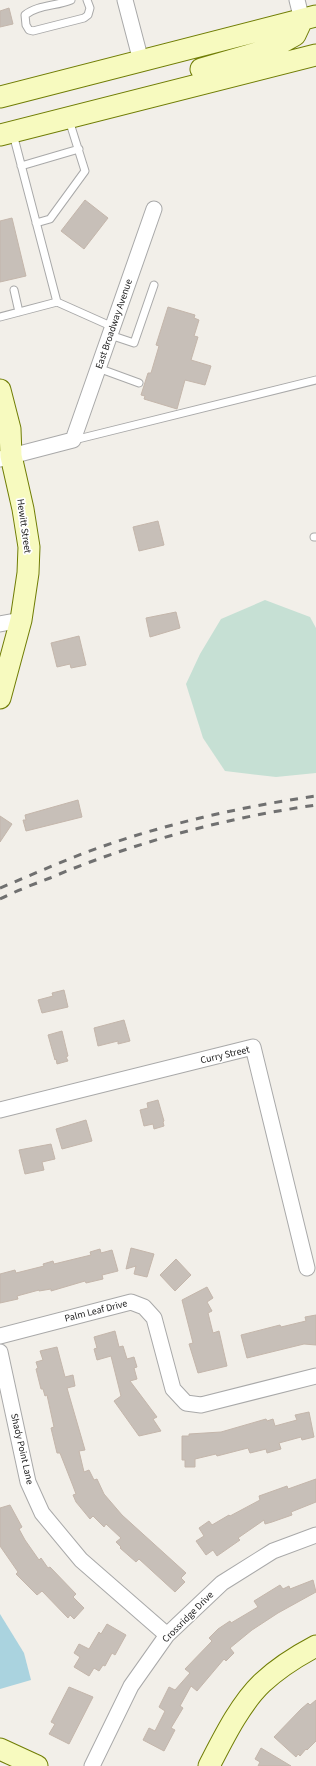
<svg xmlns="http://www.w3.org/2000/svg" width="316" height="1766" viewBox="0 0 316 1766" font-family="'Source Sans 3',sans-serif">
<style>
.wetland{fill:#c6e0d4}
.water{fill:#aad3df}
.building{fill:#c7bfb8;stroke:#c4b6ab}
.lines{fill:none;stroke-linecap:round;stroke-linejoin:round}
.lane-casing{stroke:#a9a9a9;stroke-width:9}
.street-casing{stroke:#a9a9a9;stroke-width:17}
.secondary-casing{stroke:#707d05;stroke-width:23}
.lane{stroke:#fff;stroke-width:7}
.street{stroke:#fff;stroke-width:15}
.secondary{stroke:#f7fabf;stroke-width:21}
.rail{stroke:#707070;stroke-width:3;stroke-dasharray:8 8;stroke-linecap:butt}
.labels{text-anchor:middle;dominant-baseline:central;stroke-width:3.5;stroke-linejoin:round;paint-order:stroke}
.street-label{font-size:10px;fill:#222;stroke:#fff}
</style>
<rect width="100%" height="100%" fill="#f2efe9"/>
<path class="wetland" d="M265 600 310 617 316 628V773L276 777 225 771 203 738 186 684 200 654 221 619Z"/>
<path class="water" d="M0 1614 24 1653 31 1680 0 1689Z"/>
<path class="building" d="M9 8 13 24 0 27V11Z
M85 200 108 218 84 249 61 231Z
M12 218 26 276 0 282V221Z
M168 307 195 315 194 318 199 320 194 336 198 337 191 360 211 366 205 385 185 380 177 409 144 399 145 396 141 395 148 373H151L159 346 156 345Z
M158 521 164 545 139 551 133 527Z
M176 612 180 628 150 637 146 618Z
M79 636 86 665 71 668 70 664 57 667 51 643Z
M78 800 82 817 26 831 23 820H26L25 815Z
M0 816 12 824 0 842Z
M64 990 68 1007 42 1013 38 1000 53 996 52 993Z
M124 1020 130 1041 118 1044V1041L98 1046 94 1028Z
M62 1031 68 1056 66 1057 68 1061 57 1064 56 1059 55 1060 48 1035Z
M158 1100 164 1121 163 1122 164 1126 154 1129 153 1124 144 1126 140 1110 148 1108 147 1103Z
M86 1120 92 1141 62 1149 56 1129Z
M51 1144 55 1159 42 1162 44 1170 25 1174 19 1150Z
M131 1248 154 1254 147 1277 134 1274 136 1266 126 1269Z
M100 1249 101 1253 112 1250 118 1271 102 1275 103 1279 86 1283 85 1281 51 1291V1289L39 1291V1290L17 1296 18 1299 0 1303V1274L15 1270 16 1273 44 1266 43 1264 53 1261 54 1264 91 1255 90 1252Z
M176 1259 191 1275 175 1291 160 1275Z
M207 1287 213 1298 207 1302 212 1311 208 1313 213 1333 219 1331 227 1366 198 1373 189 1344 193 1343 182 1300Z
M316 1315V1345L304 1344 247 1358 241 1335 280 1325 281 1327 306 1321 305 1317Z
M115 1331 119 1347 123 1346 127 1359 134 1357 137 1367 134 1368 137 1379 130 1381 157 1417 153 1419 161 1431 139 1436 114 1401 121 1396 111 1356 97 1360 94 1349 97 1348 94 1337Z
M57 1347 65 1377 73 1375 75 1386 67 1388 85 1450 79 1451 84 1472 89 1470 94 1480 97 1479 104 1494 122 1515 186 1573 181 1578 185 1582 175 1592 139 1559 136 1562 120 1548 121 1547 116 1542 121 1538 106 1524 104 1527 93 1516 90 1519 76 1502 73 1495 76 1494 73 1486 60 1453H57L51 1428 54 1427 47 1395 45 1396 43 1389H41L36 1369 38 1368 36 1362 43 1360 40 1351Z
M309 1412 314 1437 302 1440 301 1437 279 1443 281 1449 267 1453 266 1449 250 1453 248 1448 217 1456 216 1454 195 1459V1467H185V1460H182V1436H189V1434L221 1432 266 1419 267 1421 273 1419 275 1426 297 1420 295 1415Z
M316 1479V1502L291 1512 292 1515 272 1522 265 1524 264 1520 238 1538 240 1540 217 1556 213 1550 206 1555 196 1541 204 1536 199 1528 209 1521 212 1525 229 1515 230 1516 260 1500 259 1496 287 1486 288 1489Z
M10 1505 22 1527 19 1529 25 1540 39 1560 41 1558 48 1568 50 1567 76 1594 73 1597 84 1608 74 1619 70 1615 68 1618 42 1591 37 1595 16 1574 18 1572 0 1546V1508Z
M313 1580 316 1592 278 1613 252 1630 230 1648 234 1653 226 1661 224 1659 197 1691 191 1686 180 1706 183 1708 171 1728 175 1730 164 1751 143 1740 149 1728 155 1731 165 1711 159 1707 169 1687 175 1690 190 1673 185 1669 212 1641 209 1638 218 1629 230 1621 231 1623 258 1607 254 1601 280 1585 283 1589 289 1586 290 1589Z
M107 1624 126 1635 115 1655 112 1653 105 1666 103 1665 99 1671 94 1668 89 1676 74 1667 80 1657 74 1653 79 1644 89 1649 99 1632 101 1634Z
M69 1687 93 1697 69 1744 49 1734 55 1724 51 1722Z
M316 1700V1741L307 1750 306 1749 300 1756 298 1754 296 1757 274 1737 301 1709 308 1703 310 1705Z
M261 1748 291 1766H258L260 1762 255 1759Z"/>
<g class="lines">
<defs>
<path id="lane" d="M71 0C57 6 37 5 25 15L26 25 29 30 33 31 84 18 88 15 90 8 87 0
M21 166 79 149
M36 223 50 219 85 171 69 120
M14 290 19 312
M57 302 113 327
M0 317 57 302 13 134
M110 335 134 343 154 285
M98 368 139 383
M74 440 316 380
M314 537H316"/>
<path id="street" d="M125 0 141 61
M297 0 302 20
M0 459 73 440 154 209
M0 624 21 620
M0 1110 253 1047 307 1268
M0 1336 131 1302 144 1307 154 1318 173 1389 186 1403 201 1405 316 1376
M0 1352 28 1482 42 1513 81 1560 167 1635
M92 1766 131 1686 167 1635 222 1583 273 1551 316 1535"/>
<path id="secondary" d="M201 69 270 49 295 35 302 20
M0 97 316 16
M0 135 316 55
M0 390 10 429 11 456 23 509 29 547 28 573 21 620 0 698
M0 1749 37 1766
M209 1766C223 1739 240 1704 262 1683 278 1668 297 1656 316 1646"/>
</defs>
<use href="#lane" class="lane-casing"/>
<use href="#street" class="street-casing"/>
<use href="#secondary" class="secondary-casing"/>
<use href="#lane" class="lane"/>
<use href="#street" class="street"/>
<use href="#secondary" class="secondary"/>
<path class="rail" d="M0 888C29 876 58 863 87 852 160 825 239 807 316 796
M0 899C16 891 34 884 50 878 135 842 225 818 316 805"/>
</g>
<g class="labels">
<g class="street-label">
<text transform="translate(114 324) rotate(-71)">East Broadway Avenue</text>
<text transform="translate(24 526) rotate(82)">Hewitt Street</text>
<text transform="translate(225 1055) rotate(-13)">Curry Street</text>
<text transform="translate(96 1311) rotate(-14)">Palm Leaf Drive</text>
<text transform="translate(22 1449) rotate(77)">Shady Point Lane</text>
<text transform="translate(188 1617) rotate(-45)">Crossridge Drive</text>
</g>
</g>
</svg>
